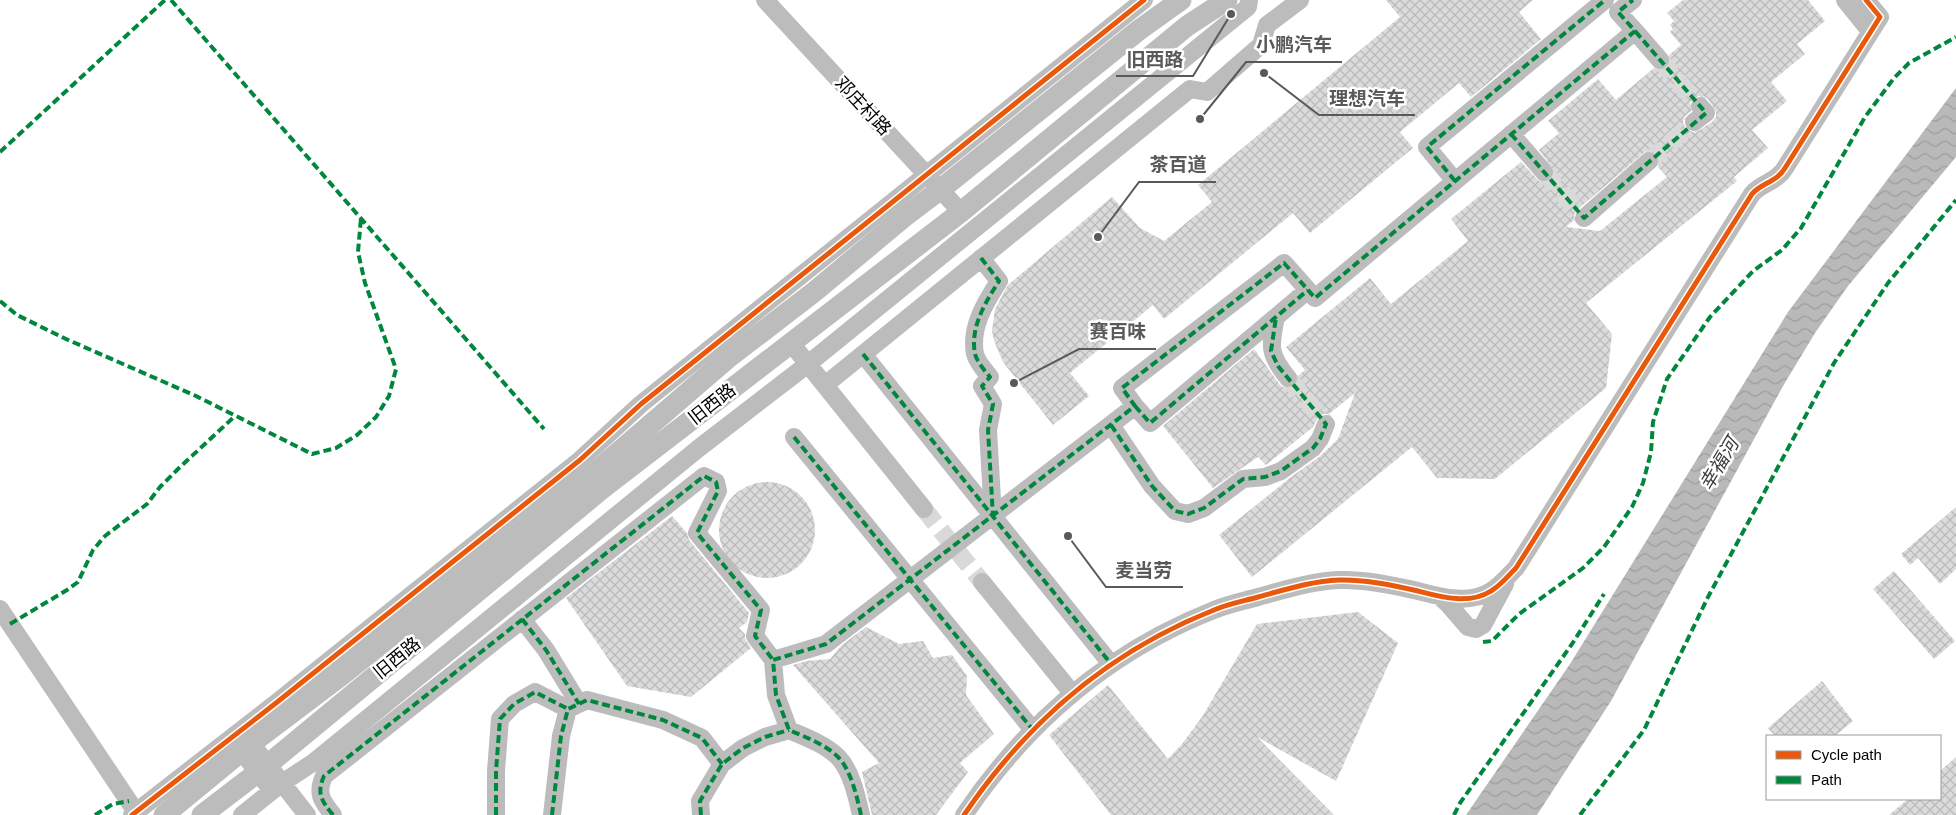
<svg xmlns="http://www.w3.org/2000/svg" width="1956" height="815" viewBox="0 0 1956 815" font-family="Arial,'Noto Sans SC',sans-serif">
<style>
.water{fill:url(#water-waves)}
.building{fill:url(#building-cross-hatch);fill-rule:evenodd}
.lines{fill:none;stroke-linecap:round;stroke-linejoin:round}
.minor-tunnel{stroke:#d9d9d9;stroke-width:18;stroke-dasharray:18 9;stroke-linecap:butt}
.minor{stroke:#bcbcbc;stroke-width:18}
.major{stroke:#bcbcbc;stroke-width:21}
.quiet{stroke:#00873e;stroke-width:4;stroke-dasharray:8 4;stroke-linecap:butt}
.cycleway-casing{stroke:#fff;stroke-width:8}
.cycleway{stroke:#e8590c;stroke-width:5}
.labels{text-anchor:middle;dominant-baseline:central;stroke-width:5;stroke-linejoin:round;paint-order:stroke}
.street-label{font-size:18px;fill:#000;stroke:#fff}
.water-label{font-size:19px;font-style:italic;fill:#3c3c3c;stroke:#fff}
.leader{fill:none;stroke:#595959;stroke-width:2}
.callout-dot{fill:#595959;stroke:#fff;stroke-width:2}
.callout-label{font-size:19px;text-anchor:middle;font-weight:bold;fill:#595959;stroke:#fff;stroke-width:5;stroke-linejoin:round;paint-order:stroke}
</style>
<defs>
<pattern id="water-waves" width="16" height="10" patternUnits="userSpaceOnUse" patternTransform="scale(1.25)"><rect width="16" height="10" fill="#b9b9b9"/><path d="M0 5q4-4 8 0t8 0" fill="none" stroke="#9d9d9d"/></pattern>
<pattern id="building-cross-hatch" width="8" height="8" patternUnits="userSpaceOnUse" patternTransform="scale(1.25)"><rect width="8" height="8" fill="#dbdbdb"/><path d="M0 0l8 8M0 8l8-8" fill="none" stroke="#bababa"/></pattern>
</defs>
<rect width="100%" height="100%" fill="#fff"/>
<path class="water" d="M1956 88V157L1848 286 1815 333 1783 386 1611 701 1537 815H1466L1570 664 1788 312Z"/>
<path class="building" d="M1386 0H1533L1519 12 1541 39 1471 97 1459 83 1400 132 1413 148 1310 233 1293 213 1164 319 1153 305 1070 373 1089 396 1053 425 1003 362 994 341 992 331 995 309 1008 285 1112 197 1140 228 1164 241 1212 202 1198 185 1400 17Z
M1683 0H1808L1825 21 1797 44 1805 54 1771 82 1787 101 1752 130 1768 148 1734 177 1737 181 1586 303 1612 334 1606 388 1495 479 1437 478 1412 447 1252 577 1219 535 1291 477 1319 457 1338 439 1355 393 1329 414H1324L1319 416 1313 427 1266 465 1258 457 1213 488 1163 426 1254 349 1280 385 1284 388 1294 387 1298 382V376L1305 370 1286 347 1370 278 1391 304 1468 241 1451 219 1521 162 1540 182H1546L1551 180 1554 176V170L1539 150 1559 133 1548 121 1598 79 1616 100 1654 68 1662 70 1667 68 1670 63 1669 55 1681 45 1670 32 1673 29 1670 25 1674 21 1667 13ZM1698 96H1703L1708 99 1716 112V117L1712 122 1695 133 1686 129 1683 123 1684 117 1691 111 1690 102ZM1646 151H1652L1657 154 1659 159 1658 167 1667 177 1600 231 1566 227 1574 220V215L1577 210Z
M719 530a48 48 0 1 1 96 0a48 48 0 1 1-96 0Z
M1956 507V569L1940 584 1918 558 1910 565 1901 554Z
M672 516 687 533 689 540 749 613 747 622 739 628 745 634V639L751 648 691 697 627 686 566 598Z
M1894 571 1955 641 1934 659 1873 589Z
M1358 612 1398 643 1336 781 1257 737 1334 815H1111L1049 735 1108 685 1168 759 1182 744 1202 717 1257 624Z
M866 627 899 644 923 641 933 658 952 655 967 676 966 695 994 734 960 763 968 772 936 815H872L862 772 879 763 793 665 806 661 830 659 842 645Z
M1822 681 1853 721 1835 736H1775L1768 728Z
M1956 757V815H1889L1908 799H1940V771Z"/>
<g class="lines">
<path class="minor-tunnel" d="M1660 60 1700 106
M1649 161 1694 122
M1544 172 1584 218
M1288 378 1326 424
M924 509 982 582"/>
<path class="minor" d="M765 0 961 212
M1845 0 1870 31
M1635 31 1660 60
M1694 122 1706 113 1700 106
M1511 134 1544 172
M1455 181 1427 147 1605 0
M1584 218 1649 161
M981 258 999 281C985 303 970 327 975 354 977 362 985 371 990 377L982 386 993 404 988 430 993 517
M1276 317C1270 346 1268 354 1288 378
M791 343 924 509
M863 354 1111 664
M825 385 1190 89 1207 92 1261 45 1267 25 1300 0
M1135 406 1150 423 1308 290
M1111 425 1152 486 1175 511 1188 514 1204 508 1243 479 1265 477 1281 471 1313 448 1320 439 1326 424
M794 437 1033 730
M982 582 1072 693
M1440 597 1448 604 1468 627 1476 629 1483 625 1505 584
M0 609 138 815
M522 619 546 650 579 704
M244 734 307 815
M233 740 266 783
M132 815 276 703 580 460 641 404 1144 0
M242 815 282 783 314 762 699 448 808 364 1248 7 1249 0
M333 815C322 801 316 794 324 776L704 476 716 482 718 491 697 533 761 610 755 636 773 660
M496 815V771L500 719 514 704 535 692 568 709
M552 815 561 736 568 709 587 700 663 720 702 738 722 764
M701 815 700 801 722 764 743 748 765 737 789 730
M861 815C857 797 851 770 838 757 825 744 805 737 789 730L776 695 773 660 826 644 1135 406 1122 388 1284 263 1315 298 1635 31 1618 12 1633 0
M964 815C1027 722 1110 651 1214 610 1228 604 1244 601 1258 597 1284 590 1312 581 1339 580 1365 579 1393 585 1418 591 1441 597 1469 605 1491 591 1501 585 1508 576 1516 568L1752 194C1761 183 1777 182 1785 168L1880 17 1866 0"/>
<path class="major" d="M164 815 249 745 343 674 592 475 728 358 814 292 904 217 941 189 1139 30 1181 0
M202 815 266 766 603 488 961 212 1187 26 1227 0"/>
<path class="quiet" d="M171 0 544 429
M1511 134 1584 218 1706 113 1635 31
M0 152 165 0
M1455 181 1427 147 1605 0
M981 258 999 281C985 303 970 327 975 354 977 362 985 371 990 377L982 386 993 404 988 430 993 517
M0 301 17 315 66 339 196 396 312 454 336 448 357 435 376 417 389 396 396 369 365 283 358 252 361 218
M863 354 1111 664
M1135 406 1150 423 1308 290
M1111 425 1152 486 1175 511 1188 514 1204 508 1243 479 1265 477 1281 471 1313 448 1320 439 1326 424 1278 366 1271 351 1276 317
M794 437 1033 730
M522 619 546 650 579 704
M10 624 67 590 78 582 93 550 105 536 147 504 160 487 179 468 235 416
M1483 642 1492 641 1519 614 1583 568 1604 547 1632 507 1643 483 1651 452 1653 422 1667 379 1710 317 1753 271 1782 250 1801 228 1865 117 1894 78 1909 63 1956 37
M95 815 113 804 129 801
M333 815C322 801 316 794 324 776L704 476 716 482 718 491 697 533 761 610 755 636 773 660
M496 815V771L500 719 514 704 535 692 568 709
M552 815 561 736 568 709 587 700 663 720 702 738 722 764
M701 815 700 801 722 764 743 748 765 737 789 730
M861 815C857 797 851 770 838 757 825 744 805 737 789 730L776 695 773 660 826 644 1135 406 1122 388 1284 263 1315 298 1635 31 1618 12 1633 0
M1454 815 1460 803 1572 644 1604 594
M1580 815 1644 730 1708 597 1834 363 1888 283 1956 200"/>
<defs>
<path id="cycleway" d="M132 815 276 703 580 460 641 404 1144 0
M964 815C1027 722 1110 651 1214 610 1228 604 1244 601 1258 597 1284 590 1312 581 1339 580 1365 579 1393 585 1418 591 1441 597 1469 605 1491 591 1501 585 1508 576 1516 568L1752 194C1761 183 1777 182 1785 168L1880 17 1866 0"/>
</defs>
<use href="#cycleway" class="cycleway-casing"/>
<use href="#cycleway" class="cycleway"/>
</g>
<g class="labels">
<g class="street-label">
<text transform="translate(863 106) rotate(47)">邓庄村路</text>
<text transform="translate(712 404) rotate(-38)">旧西路</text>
<text transform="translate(397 658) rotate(-39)">旧西路</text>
</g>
<g class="water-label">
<text transform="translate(1719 464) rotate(-59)">幸福河</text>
</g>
</g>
<path class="leader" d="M1200 119L1246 62H1342M1231 14L1193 76H1116M1264 73L1319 115H1415M1098 237L1139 182H1216M1014 383L1079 349H1156M1068 536L1106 587H1183"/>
<g class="callout-dot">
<circle cx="1200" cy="119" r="5"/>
<circle cx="1231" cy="14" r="5"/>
<circle cx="1264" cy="73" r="5"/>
<circle cx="1098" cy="237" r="5"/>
<circle cx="1014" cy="383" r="5"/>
<circle cx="1068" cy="536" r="5"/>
</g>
<g class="callout-label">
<text x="1294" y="51">小鹏汽车</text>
<text x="1155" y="66">旧西路</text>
<text x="1367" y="105">理想汽车</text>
<text x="1178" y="171">茶百道</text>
<text x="1118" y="338">赛百味</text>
<text x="1144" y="577">麦当劳</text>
</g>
<rect x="1766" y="735" width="175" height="65" fill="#ffffff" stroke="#999999"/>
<rect x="1776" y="751" width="25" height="8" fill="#e8590c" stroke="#999999"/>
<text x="1811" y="760" font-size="15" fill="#000000">Cycle path</text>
<rect x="1776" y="776" width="25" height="8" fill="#00873e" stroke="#999999"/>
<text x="1811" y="785" font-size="15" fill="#000000">Path</text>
</svg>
